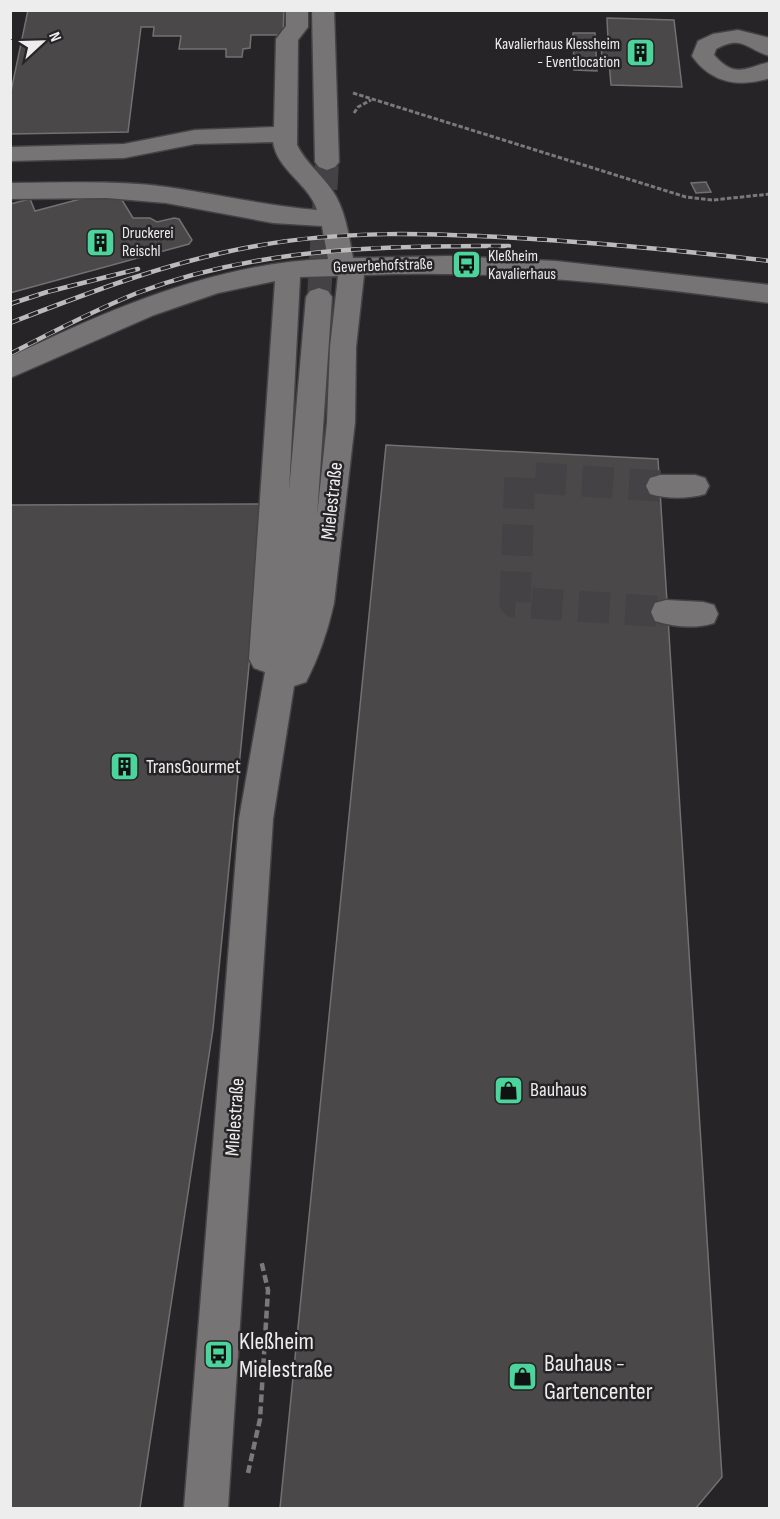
<svg xmlns="http://www.w3.org/2000/svg" width="780" height="1519" viewBox="0 0 780 1519" font-family="'Sofia Sans Condensed',sans-serif">
<style>
.building{fill:#4a4849;stroke:#737072;stroke-width:1.5}
.lines{fill:none;stroke-linecap:round;stroke-linejoin:round}
.minor-tunnel-far1{stroke:#444244;stroke-width:24;stroke-dasharray:24 12;stroke-linecap:butt}
.minor-tunnel{stroke:#444244;stroke-width:31;stroke-dasharray:31 16;stroke-linecap:butt}
.minor-casing{stroke:#454345;stroke-width:3}
.path-far1{stroke:#7a787a;stroke-width:3;stroke-dasharray:4.5 2;stroke-linecap:butt}
.path{stroke:#7a787a;stroke-width:4.5;stroke-dasharray:8 4;stroke-linecap:butt}
.minor{fill:#777476;fill-rule:evenodd}
.rail-casing{stroke:#bcbbbc;stroke-width:4.5}
.rail{stroke:#262426;stroke-width:3;stroke-dasharray:10;stroke-linecap:butt}
.labels{text-anchor:middle;dominant-baseline:central;stroke-width:5;stroke-linejoin:round;paint-order:stroke}
.far-poi-label{font-size:16px;fill:#eeedee;stroke:#262426;text-anchor:start}
.far-street-label{font-size:16px;fill:#eeedee;stroke:#262426}
.street-label{font-size:20px;fill:#eeedee;stroke:#262426}
.poi-label{font-size:20px;fill:#eeedee;stroke:#262426;text-anchor:start}
.near-poi-label{font-size:24px;fill:#eeedee;stroke:#262426;text-anchor:start}
</style>
<rect width="100%" height="100%" fill="#262426"/>
<path class="building" d="M28 10H284L283 35H251L250 48 243 49 242 57H226V49H179L181 36H153L154 27H141L128 132 10 134V96Z
M607 18 674 20 682 87 611 85 609 62H602L601 40H608Z
M573 33H595L597 71 574 70Z
M706 182 711 192 696 193 691 183Z
M99 194 122 200 133 218H150L157 222 174 218 179 219 192 240 189 244 10 293V204L30 199 35 211Z
M386 445 658 459 722 1477 696 1508H280Z
M265 504 213 1029 140 1508H10V505Z"/>
<g class="lines">
<path class="minor-tunnel-far1" d="M319 297 327 162"/>
<path class="minor-tunnel" d="M660 486 520 477 515 602 666 612"/>
<defs>
<path id="minor" d="M286 10H308V27L298 40 297 145C306 163 321 174 332 190 345 208 349 236 353 258L448 256 556 261 770 285V303C635 285 500 269 364 275L356 347 355 422 334 603C328 630 319 657 306 682L294 686 273 819 228 1508H184L239 819 265 672 254 668 249 659 275 281 218 293 154 315 10 378V357C110 309 216 263 328 259L322 226 273 223 166 203 107 198 10 199V183C62 183 115 180 167 187 217 194 266 206 317 210 309 184 277 170 273 142L195 144 124 158 10 161V147L124 144 195 130 274 127 276 39 286 26ZM338 276 330 347 327 422 317 516 332 297 328 291 319 288 310 291 306 297 289 491 300 277Z
M312 10H334L339 162 335 167 327 170 319 167 315 162Z
M738 30 770 38V56C747 50 743 34 716 49L714 55C735 79 745 68 770 62V78C739 88 711 83 692 56L698 41 713 34Z
M660 475H695L705 478 709 486 705 494C688 499 667 499 650 494L646 486 650 478Z
M666 600 703 602 714 605 718 614 714 623C696 629 673 627 655 621L651 612 655 603Z"/>
</defs>
<use href="#minor" class="minor-casing"/>
<path class="path-far1" d="M353 93 686 197 713 200 770 194
M354 113 358 107 371 100"/>
<path class="path" d="M248 1473 260 1419 268 1290 261 1260"/>
<use href="#minor" class="minor"/>
<defs>
<path id="rail" d="M10 304 47 292 138 269
M10 323C90 292 171 261 256 246 342 230 430 233 518 238 602 243 686 251 770 261
M10 354C52 332 93 311 137 293 255 248 384 245 509 246"/>
</defs>
<use href="#rail" class="rail-casing"/>
<use href="#rail" class="rail"/>
</g>
<defs>
<symbol id="building-square" viewBox="-11 -11 22 22"><rect x="-9" y="-9" width="18" height="18" rx="4" fill="#4bd49b" stroke="#262426"/><path d="M-4-6H4V6H1V3H-1V6H-4ZM-2.5-4.3h1.7v1.8h-1.7ZM.8-4.3h1.7v1.8H.8ZM-2.5-1h1.7V.8h-1.7ZM.8-1h1.7V.8H.8Z" fill="#111"/></symbol>
<symbol id="bus-square" viewBox="-11 -11 22 22"><rect x="-9" y="-9" width="18" height="18" rx="4" fill="#4bd49b" stroke="#262426"/><path d="M-5-6H5V4H4V6H2V4H-2V6H-4V4H-5ZM-3.5-4V0h7V-4ZM-3.5 1.2v1.5H-2V1.2ZM2 1.2v1.5H3.5V1.2Z" fill="#111"/></symbol>
<symbol id="shop-square" viewBox="-11 -11 22 22"><rect x="-9" y="-9" width="18" height="18" rx="4" fill="#4bd49b" stroke="#262426"/><path d="M-5-2.5h2.3a2.7 3.5 0 0 1 5.4 0H5L5.5 6h-11ZM-1.5-2.5h3a1.5 2.3 0 0 0-3 0Z" fill="#111"/></symbol>
</defs>
<g fill-rule="evenodd">
<use href="#building-square" x="624" y="36" width="33" height="33"/>
<use href="#building-square" x="84" y="226" width="33" height="33"/>
<use href="#bus-square" x="450" y="248" width="33" height="33"/>
<use href="#building-square" x="108" y="750" width="33" height="33"/>
<use href="#shop-square" x="492" y="1074" width="33" height="33"/>
<use href="#bus-square" x="202" y="1338" width="33" height="33"/>
<use href="#shop-square" x="506" y="1360" width="33" height="33"/>
</g>
<g class="labels">
<g class="far-poi-label">
<text x="620" y="44" text-anchor="end">Kavalierhaus Klessheim<tspan x="620" dy="18">- Eventlocation</tspan></text>
<text x="122" y="233">Druckerei<tspan x="122" dy="18">Reischl</tspan></text>
<text x="488" y="256">Kleßheim<tspan x="488" dy="18">Kavalierhaus</tspan></text>
</g>
<g class="far-street-label">
<text transform="translate(383 266) rotate(-2)">Gewerbehofstraße</text>
</g>
<g class="street-label">
<text transform="translate(332 501) rotate(-84)">Mielestraße</text>
<text transform="translate(235 1117) rotate(-86)">Mielestraße</text>
</g>
<g class="poi-label">
<text x="146" y="767">TransGourmet</text>
<text x="530" y="1090">Bauhaus</text>
</g>
<g class="near-poi-label">
<text x="239" y="1341">Kleßheim<tspan x="239" dy="28">Mielestraße</tspan></text>
<text x="544" y="1363">Bauhaus -<tspan x="544" dy="28">Gartencenter</tspan></text>
</g>
</g>
<rect width="780" height="1519" fill="none" stroke="#eeedee" stroke-width="24"/>
<g transform="translate(42 42) rotate(68)" stroke="#262426" stroke-width="4.5" paint-order="stroke">
<path d="M0-4.5L10 22L0 15L-10 22Z" fill="#eeedee"/>
<text y="-9" font-size="16" font-weight="bold" text-anchor="middle" fill="#eeedee">N</text>
</g>
</svg>
